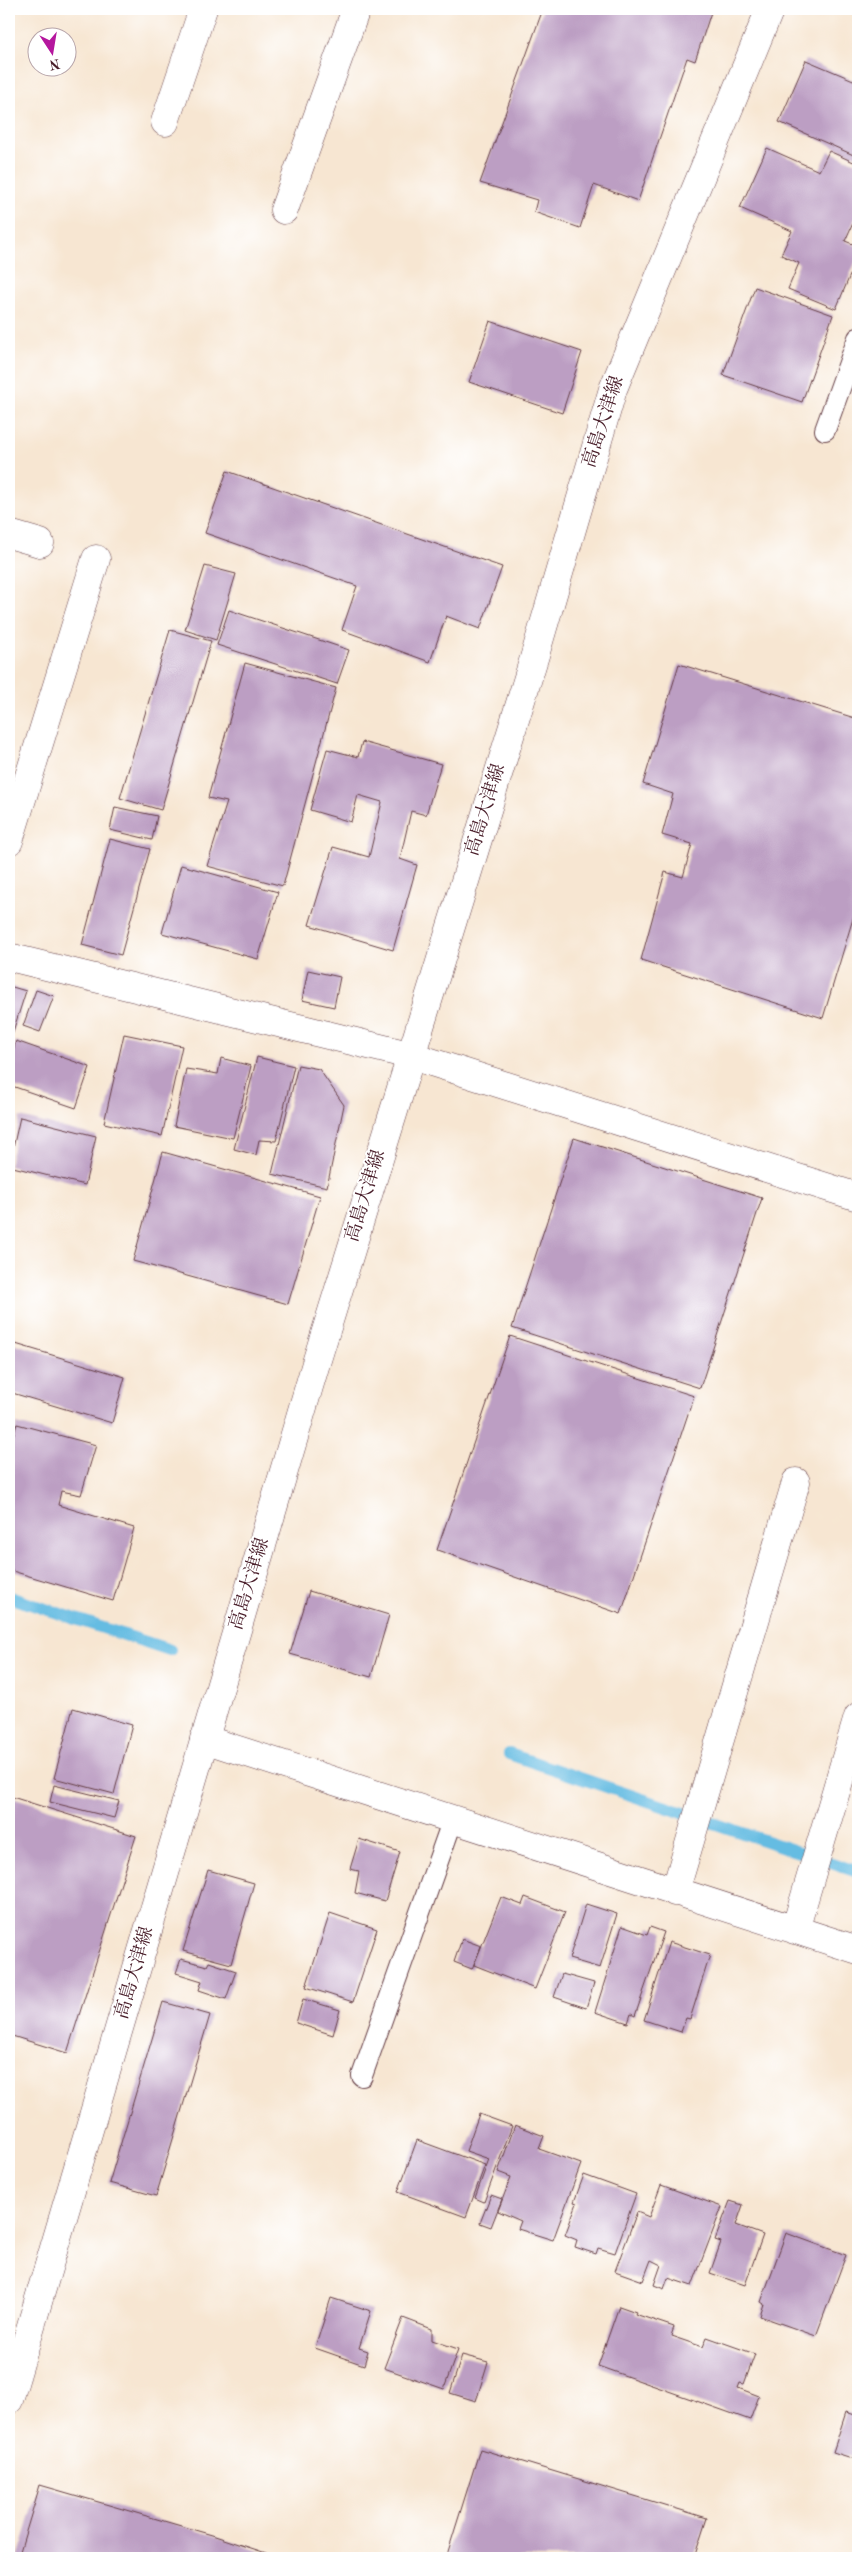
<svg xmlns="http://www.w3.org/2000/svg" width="867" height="2567" viewBox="0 0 867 2567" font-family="'Old Standard TT','Noto Serif JP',serif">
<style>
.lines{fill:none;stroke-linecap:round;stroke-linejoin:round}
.stream{stroke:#65bce2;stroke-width:12}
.building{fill:#bc9ec3}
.lane-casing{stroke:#643d44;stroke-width:22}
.street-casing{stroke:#643d44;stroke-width:29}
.secondary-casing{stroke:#643d44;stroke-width:29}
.lane{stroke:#fff;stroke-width:20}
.street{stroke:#fff;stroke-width:28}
.secondary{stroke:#fff;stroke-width:28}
.labels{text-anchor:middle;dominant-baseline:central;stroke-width:4;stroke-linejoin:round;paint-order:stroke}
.street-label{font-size:19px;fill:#4a1f2b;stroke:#fff}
</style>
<rect width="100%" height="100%" fill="#fff"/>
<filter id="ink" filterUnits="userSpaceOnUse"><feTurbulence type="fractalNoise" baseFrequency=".02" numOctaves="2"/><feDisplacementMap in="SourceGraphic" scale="10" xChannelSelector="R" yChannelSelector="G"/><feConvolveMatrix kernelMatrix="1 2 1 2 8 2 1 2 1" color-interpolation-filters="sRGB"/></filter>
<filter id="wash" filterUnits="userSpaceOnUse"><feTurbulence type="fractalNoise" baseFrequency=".0096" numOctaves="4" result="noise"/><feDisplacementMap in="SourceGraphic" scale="20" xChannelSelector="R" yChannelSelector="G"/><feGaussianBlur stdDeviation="1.12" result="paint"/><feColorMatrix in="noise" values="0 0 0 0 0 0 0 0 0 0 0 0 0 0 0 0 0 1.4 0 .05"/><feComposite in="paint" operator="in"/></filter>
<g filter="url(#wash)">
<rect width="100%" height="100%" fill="#f7e6d2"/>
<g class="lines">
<path class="stream" d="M9 1597 170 1650
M509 1754 858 1872"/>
</g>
<g id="blocks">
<path class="building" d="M543 9H712L695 61 687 58 638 201 594 185 580 228 534 212 537 200 480 183Z
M806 60 858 82V157L779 122Z
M767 148 819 171 829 151 858 164V212L845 241 858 246V256L836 309 788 289 799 263 781 255 792 231 740 208Z
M755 287 833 315 802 402 723 375Z
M490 321 582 352 562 413 469 382Z
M227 471 502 567 480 629 446 616 430 662 342 630 357 586 205 533Z
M205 566 236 574 216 640 185 630Z
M229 610 349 650 337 684 217 645Z
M170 630 211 641 161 810 120 798Z
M245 663 336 688 283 886 207 866 227 802 208 798Z
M679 664 858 719V902L823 1018 641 960 665 872 683 877 692 844 662 835 673 794 643 784Z
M362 742 441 764 426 815 411 811 400 859 417 865 393 950 309 925 333 847 369 857 382 802 358 795 351 822 310 810 327 749 358 757Z
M115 807 157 816 152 840 110 830Z
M110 839 150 849 121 955 82 945Z
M181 865 278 892 258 959 162 933Z
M308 970 340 977 334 1007 302 1000Z
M9 986 26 991 9 1044Z
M36 990 54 996 40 1032 23 1026Z
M124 1034 182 1046 162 1136 104 1123Z
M16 1041 90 1067 76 1108 9 1085V1063Z
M257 1057 294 1066 276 1141 259 1140 256 1155 234 1149Z
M221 1058 251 1066 233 1138 174 1126 186 1069 218 1074Z
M298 1065 319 1069 344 1105 327 1187 272 1174Z
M20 1117 96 1136 85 1185 9 1166Z
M574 1138 762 1198 700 1388 512 1328Z
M163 1152 320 1196 288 1304 133 1261Z
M510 1336 694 1396 621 1614 437 1550Z
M9 1342 125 1377 112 1423 9 1392Z
M17 1424 96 1445 81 1495 61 1491 58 1505 134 1528 113 1601 9 1570V1449Z
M309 1591 389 1615 371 1677 290 1654Z
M73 1708 132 1725 114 1794 54 1778Z
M54 1785 119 1801 114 1818 50 1802Z
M9 1796 136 1836 67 2053 9 2035Z
M359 1839 400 1852 385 1901 355 1893 359 1871 350 1869Z
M208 1870 254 1883 231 1964 183 1951Z
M501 1897 522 1905 525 1897 565 1912 535 1989 474 1965Z
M586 1904 617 1914 600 1968 569 1959Z
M330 1913 377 1929 353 2002 306 1987Z
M622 1926 647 1935 650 1927 664 1932 635 2016 631 2014 628 2023 595 2012Z
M462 1939 481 1946 472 1969 454 1962Z
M669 1942 710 1955 690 2019 686 2018 681 2032 644 2020Z
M181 1959 207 1966 209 1962 236 1971 226 1999 199 1990 202 1981 176 1973Z
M562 1974 594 1983 586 2008 554 1997Z
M303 1999 340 2010 333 2035 296 2023Z
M163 2002 210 2015 156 2196 109 2183Z
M479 2114 512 2126 484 2202 475 2198 489 2159 466 2151Z
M515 2125 544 2136 539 2149 581 2164 553 2240 518 2229 521 2221 498 2211 511 2177 498 2172Z
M417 2140 485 2165 466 2217 398 2192Z
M584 2175 636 2194 615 2253 598 2248 596 2254 575 2247 577 2240 565 2235 577 2203 574 2202Z
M661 2185 722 2207 692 2286 668 2278 664 2289 654 2285 661 2265 651 2260 643 2281 615 2271 637 2212 649 2217Z
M491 2195 502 2199 491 2227 480 2223Z
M730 2201 743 2205 736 2225 763 2235 745 2285 710 2273 721 2242 715 2240Z
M786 2233 846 2255 816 2336 760 2316 764 2304 761 2302Z
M331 2298 371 2311 359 2348 368 2351 364 2365 315 2348Z
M619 2306 636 2312 635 2314 674 2327 671 2336 703 2347 707 2337 755 2354 744 2384 740 2383 738 2388 759 2396 750 2420 598 2366Z
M403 2318 432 2329V2340L458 2349 444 2389 384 2368Z
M462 2355 488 2362 476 2401 450 2393Z
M846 2412 858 2416V2460L833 2452Z
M480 2449 707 2518 694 2558H446Z
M40 2485 212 2535 281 2558H18Z"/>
</g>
</g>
<g filter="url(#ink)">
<use href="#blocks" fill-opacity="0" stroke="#643d44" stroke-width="1"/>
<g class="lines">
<defs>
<path id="lane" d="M825 430 858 338
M362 2076 453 1819"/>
<path id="street" d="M165 122 203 9
M284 210 356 9
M9 534 40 543
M9 841 96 559
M9 957 409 1055 858 1197
M204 1739 858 1950
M675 1892 796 1482
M795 1930 858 1717"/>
<path id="secondary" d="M9 2400 316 1363 535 655 613 389 770 9"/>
</defs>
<use href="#lane" class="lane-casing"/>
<use href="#street" class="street-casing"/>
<use href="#secondary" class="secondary-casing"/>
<use href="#lane" class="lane"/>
<use href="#street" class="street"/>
<use href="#secondary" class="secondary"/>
</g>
</g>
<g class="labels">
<g class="street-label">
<text transform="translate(604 422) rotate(-72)">高島大津線</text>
<text transform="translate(486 810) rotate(-73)">高島大津線</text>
<text transform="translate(366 1196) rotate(-73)">高島大津線</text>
<text transform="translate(250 1584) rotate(-73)">高島大津線</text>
<text transform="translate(135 1973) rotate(-74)">高島大津線</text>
</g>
</g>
<rect width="867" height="2567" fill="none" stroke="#fff" stroke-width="30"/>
<g transform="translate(52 52) rotate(168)"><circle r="24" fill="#ffffff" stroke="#b7a5aa"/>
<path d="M0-4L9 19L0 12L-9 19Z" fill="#b5179e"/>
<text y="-8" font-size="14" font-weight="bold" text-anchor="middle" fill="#4a1f2b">N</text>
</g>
</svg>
